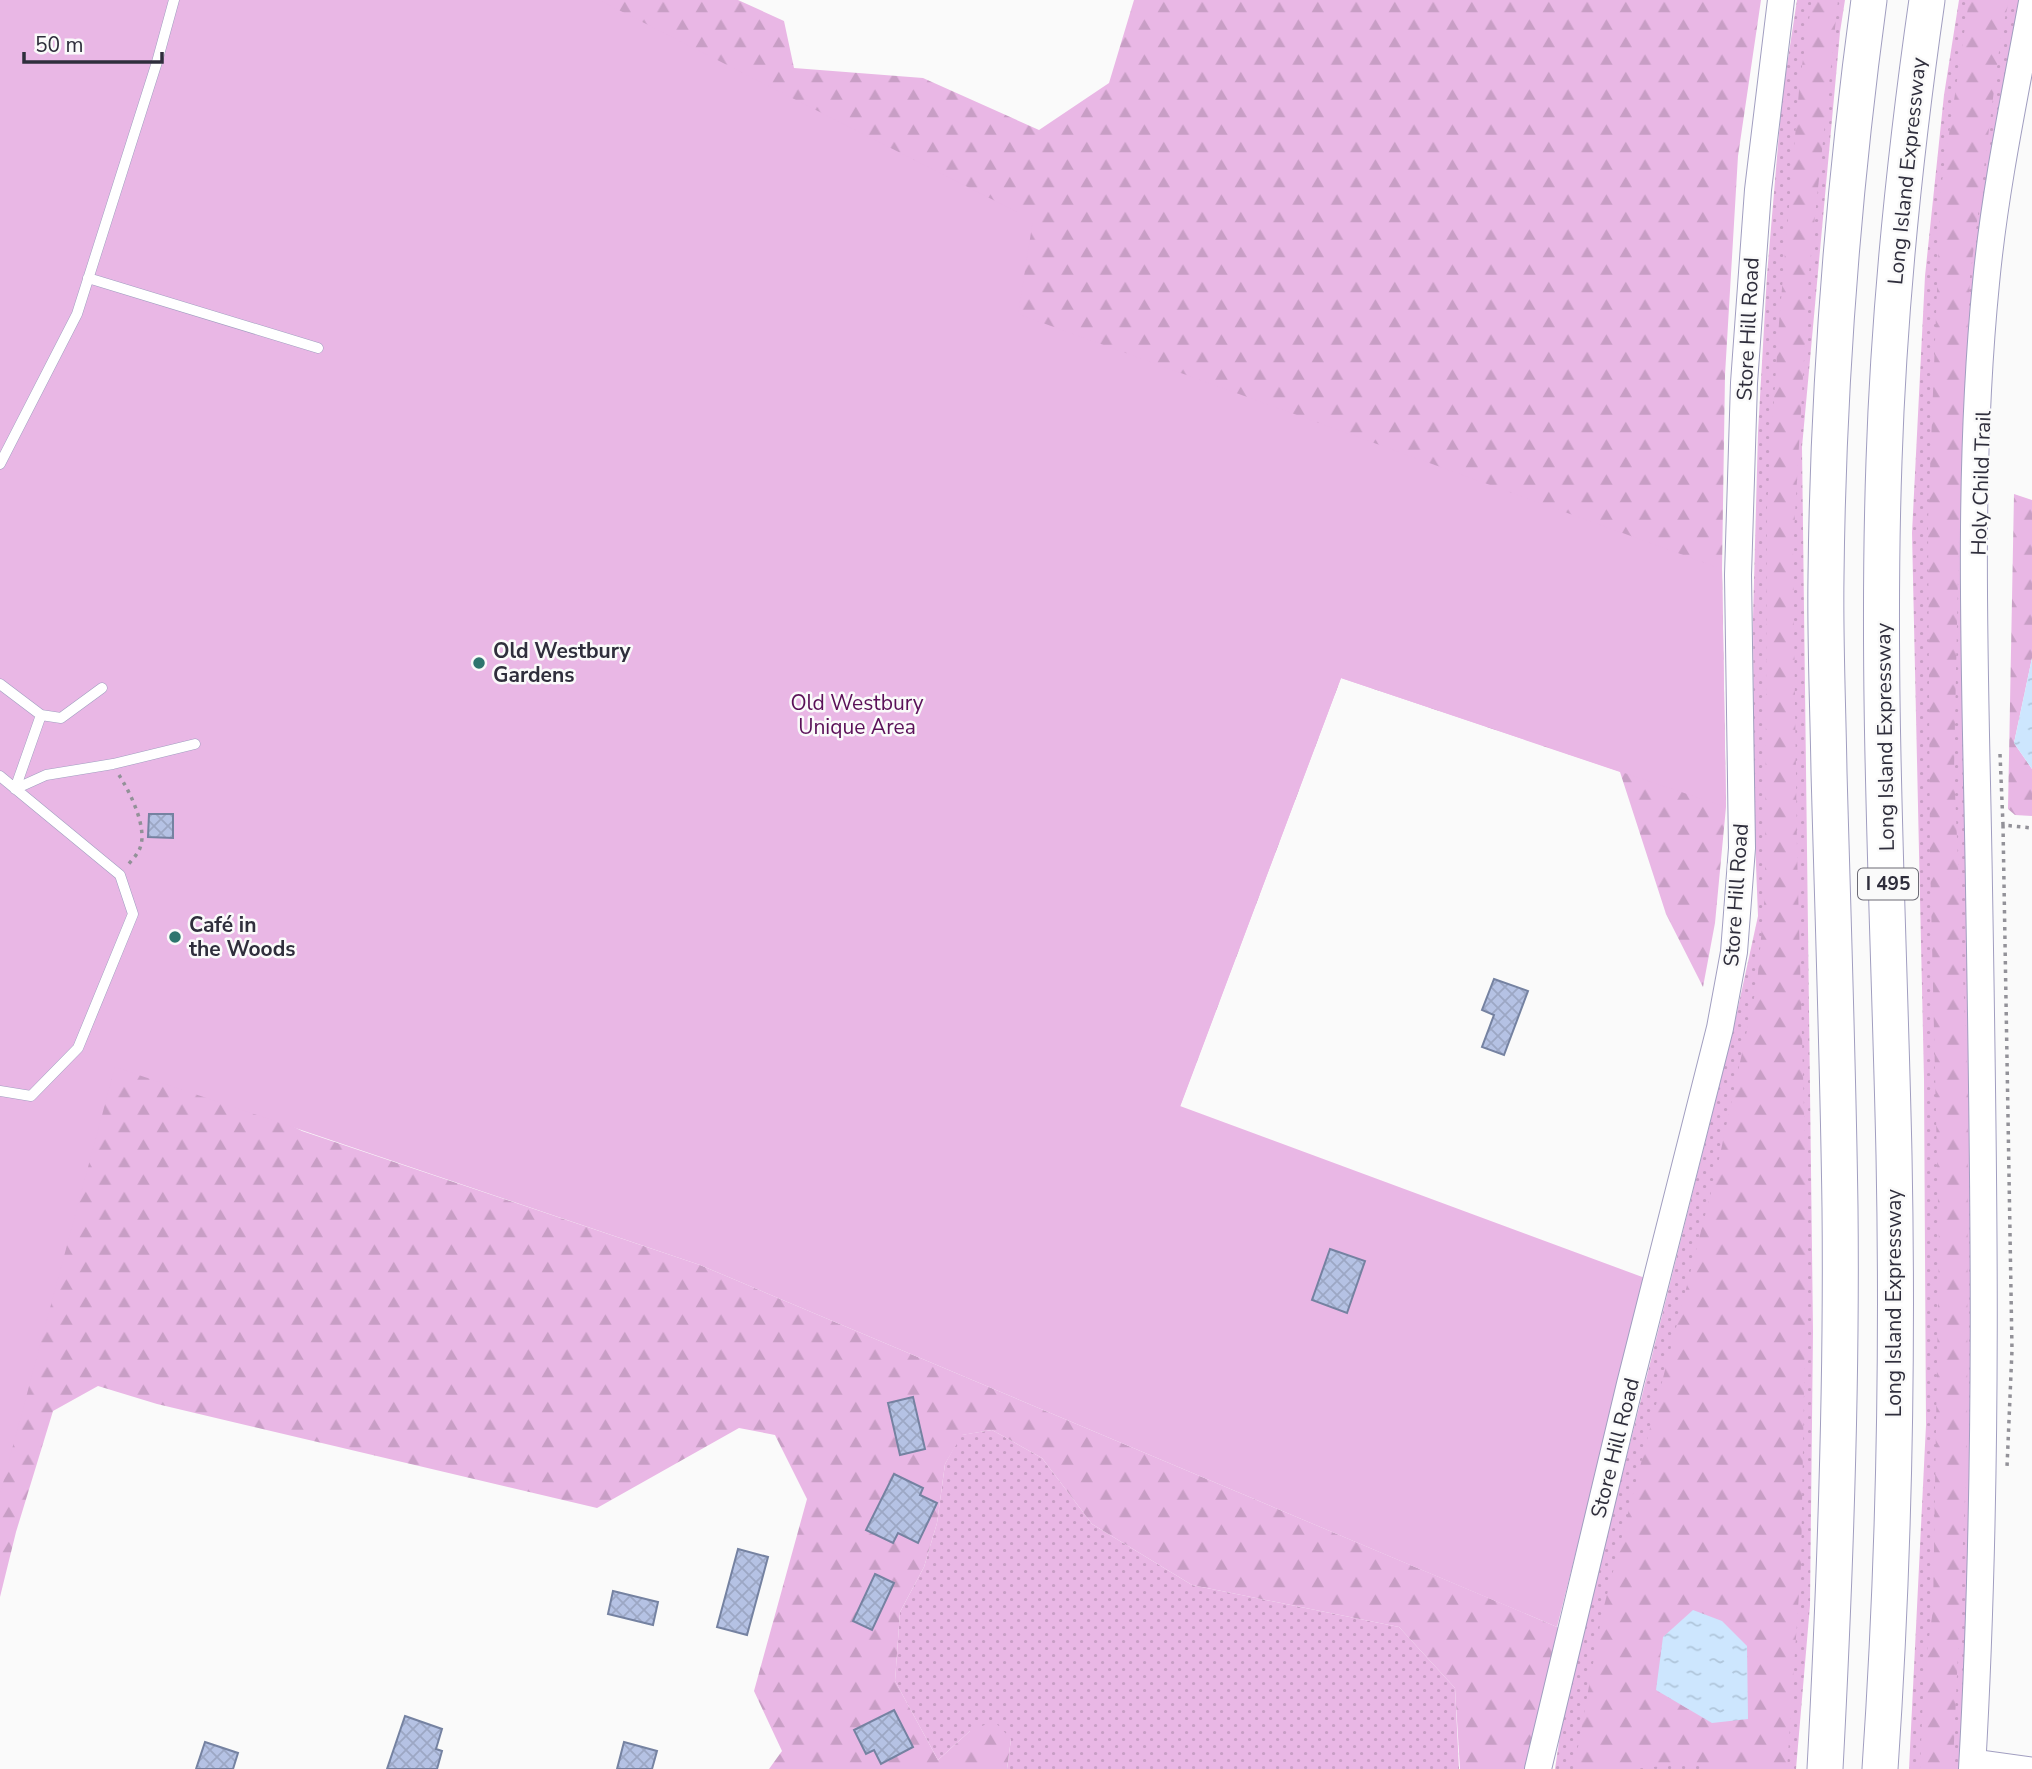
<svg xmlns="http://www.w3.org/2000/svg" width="2032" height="1769" viewBox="0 0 2032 1769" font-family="'Nunito Sans',sans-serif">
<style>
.grass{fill:url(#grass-dots)}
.forest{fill:url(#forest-firs);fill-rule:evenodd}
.green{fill:#e9b7e5}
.water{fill:url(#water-ripples)}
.building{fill:url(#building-cross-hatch);stroke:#7582a1;stroke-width:2}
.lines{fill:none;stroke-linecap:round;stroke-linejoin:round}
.lane-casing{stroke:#a19ec0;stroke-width:11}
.street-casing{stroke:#a19ec0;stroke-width:21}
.secondary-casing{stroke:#a19ec0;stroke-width:28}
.highway-casing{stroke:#a19ec0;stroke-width:37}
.path{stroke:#929198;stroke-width:3.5;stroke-dasharray:3.5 5;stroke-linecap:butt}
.lane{stroke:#fff;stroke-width:10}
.street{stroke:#fff;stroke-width:19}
.secondary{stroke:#fff;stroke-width:26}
.highway{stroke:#fff;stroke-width:35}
.poi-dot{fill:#2e756e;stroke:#fafafa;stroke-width:2.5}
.labels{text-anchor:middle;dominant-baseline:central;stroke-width:5;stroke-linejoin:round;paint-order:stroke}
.shield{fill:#fafafa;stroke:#6c6b75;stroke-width:2}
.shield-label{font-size:19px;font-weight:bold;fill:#2f2e3c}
.street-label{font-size:21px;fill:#2f2e3c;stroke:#fafafa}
.poi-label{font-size:21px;font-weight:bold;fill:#2f2e3c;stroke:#fafafa;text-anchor:start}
.park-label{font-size:21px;fill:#5a1058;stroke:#fafafa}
</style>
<defs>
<pattern id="grass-dots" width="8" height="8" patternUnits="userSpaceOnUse" patternTransform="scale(1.75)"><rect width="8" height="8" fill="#e9b7e5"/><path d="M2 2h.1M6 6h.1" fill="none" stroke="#c89ec5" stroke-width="1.8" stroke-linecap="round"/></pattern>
<pattern id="forest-firs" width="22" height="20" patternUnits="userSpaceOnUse" patternTransform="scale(1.75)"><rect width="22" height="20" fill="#e9b7e5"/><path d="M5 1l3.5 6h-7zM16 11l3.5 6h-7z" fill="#c89ec5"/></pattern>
<pattern id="water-ripples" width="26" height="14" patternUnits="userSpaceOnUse" patternTransform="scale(1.75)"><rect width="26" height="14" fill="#cde6fe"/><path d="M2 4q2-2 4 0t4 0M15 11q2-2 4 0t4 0" fill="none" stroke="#b0c6db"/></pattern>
<pattern id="building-cross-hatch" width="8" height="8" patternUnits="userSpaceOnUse" patternTransform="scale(1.75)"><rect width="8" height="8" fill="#b5c2e4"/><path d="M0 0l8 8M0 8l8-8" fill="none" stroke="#9ca7c4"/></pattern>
</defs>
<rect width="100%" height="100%" fill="#fafafa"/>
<path class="grass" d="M1797 0H1845L1840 32 1802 447 1813 1331 1810 1605 1796 1769H1555L1564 1708 1732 1035 1758 916 1754 814 1753 619 1758 432 1767 275 1782 98Z
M1959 0H2024L1972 329 1977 1326 1962 1769H1909L1926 1425 1924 1079 1912 533 1925 276 1944 95Z
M992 1430 1042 1458 1092 1524 1192 1585 1399 1627 1455 1688 1459 1769H1007L1011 1739 970 1731 938 1760 895 1681 900 1612 924 1567 937 1523 945 1464 961 1435Z"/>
<path class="forest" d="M267 0H738L784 21 794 68 923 78 1039 130 1109 83 1134 0H1761L1738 156 1725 375 1722 569 1726 807 1715 923 1703 987 1666 914 1620 772 1341 678 1180 1107Z
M1812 0H1838L1809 273 1793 549 1797 851 1807 1222 1801 1564 1787 1769H1708L1692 1763 1633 1769H1574L1602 1614 1716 1173 1757 984 1765 893 1767 507 1779 323 1800 79ZM1663 1637 1712 1723 1656 1690Z
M1969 0H2009L2001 36 1970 277 1960 481 1954 770 1968 1089 1967 1453 1953 1764V1769H1920L1924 1672 1933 1610 1939 1245 1930 857 1928 521 1941 188Z
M2014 494 2032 500V658L2014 743 2032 769V816L2015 815 2008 809Z
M117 1037 302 1131 700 1265 1569 1632 1538 1769H1460L1455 1688 1399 1627 1192 1585 1092 1524 1042 1458 992 1430 962 1435 945 1464 937 1523 924 1567 900 1612 895 1681 938 1760 970 1731 994 1721 1011 1739 1007 1769H769L782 1751 754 1691 807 1499 775 1435 739 1428 597 1508 157 1404 98 1386 53 1411 16 1532 0 1597V1121Z"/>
<path class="green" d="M0 0H599L1033 220 1018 314 1722 569 1726 807 1341 678 1180 1106 1645 1278 1557 1627 700 1265 115 1067 0 1494Z"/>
<path class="water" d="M2032 658V769L2014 743Z
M1693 1610 1722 1621 1747 1646 1748 1719 1712 1723 1656 1690 1663 1637Z"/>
<path class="building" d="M149 814H173V838L148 837Z
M1494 979 1528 991 1504 1055 1482 1047 1494 1015 1482 1010Z
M1330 1249 1365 1261 1347 1313 1312 1300Z
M913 1397 925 1449 900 1455 888 1403Z
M894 1474 923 1488 920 1495 937 1503 918 1543 898 1533 893 1543 866 1530Z
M738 1549 768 1557 747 1635 717 1627Z
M875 1574 894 1583 872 1630 853 1621Z
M613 1591 658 1602 653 1625 608 1614Z
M894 1710 913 1747 881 1764 874 1750 866 1754 854 1730Z
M405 1716 442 1729 436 1749 442 1751 437 1769H387Z
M205 1742 238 1753 233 1769H196Z
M624 1742 657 1751 652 1769H617Z"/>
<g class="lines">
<defs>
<path id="lane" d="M88 278 318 348
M0 464 77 314 157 62 174 0
M0 684 41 715 61 718 102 688
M0 776 120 875 133 914 78 1048 31 1096 0 1091
M15 789 46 775 113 764 195 744
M15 789 41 715"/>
<path id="street" d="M1973 1759 2032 1767"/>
<path id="secondary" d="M1538 1769 1630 1384 1720 1028 1734 952 1742 848 1738 575 1744 383 1758 190 1781 0
M1972 1769C1989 1476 1984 1181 1979 888 1976 687 1966 483 1986 283 1995 188 2015 95 2032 2"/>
<path id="highway" d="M1825 1769C1835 1582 1842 1395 1840 1208 1838 1063 1833 918 1829 772 1828 707 1825 642 1826 577 1828 383 1843 192 1869 0
M1880 1769C1894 1565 1898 1359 1894 1155 1889 924 1876 692 1884 461 1889 306 1905 153 1927 0"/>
</defs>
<use href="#lane" class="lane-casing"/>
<use href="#street" class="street-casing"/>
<use href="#secondary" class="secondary-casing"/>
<use href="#highway" class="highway-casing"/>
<path class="path" d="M2000 754 2003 825 2032 828
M119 775C130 792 148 828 140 848 138 854 131 861 127 866
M2003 825 2012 1350 2007 1467"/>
<use href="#lane" class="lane"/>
<use href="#street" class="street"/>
<use href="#secondary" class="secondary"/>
<use href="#highway" class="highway"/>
</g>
<g class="poi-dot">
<circle cx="479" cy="663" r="7"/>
<circle cx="175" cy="937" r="7"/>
</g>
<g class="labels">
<rect class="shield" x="1858" y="868.5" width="60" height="31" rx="5"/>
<g class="shield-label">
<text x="1888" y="884">I 495</text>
</g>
<g class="street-label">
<text transform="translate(1907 171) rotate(-84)">Long Island Expressway</text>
<text transform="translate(1748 329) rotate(-87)">Store Hill Road</text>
<text transform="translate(1981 483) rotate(-88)">Holy Child Trail</text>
<text transform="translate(1885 737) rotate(-91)">Long Island Expressway</text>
<text transform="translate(1736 895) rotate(-86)">Store Hill Road</text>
<text transform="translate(1894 1303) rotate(-90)">Long Island Expressway</text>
<text transform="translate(1615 1448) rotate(-76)">Store Hill Road</text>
</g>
<g class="poi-label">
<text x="493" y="651">Old Westbury<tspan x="493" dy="24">Gardens</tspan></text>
<text x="189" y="925">Café in<tspan x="189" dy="24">the Woods</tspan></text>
</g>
<g class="park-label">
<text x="857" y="703">Old Westbury<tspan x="857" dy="24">Unique Area</tspan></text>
</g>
</g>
<path d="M24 52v10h138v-10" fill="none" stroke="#2f2e3c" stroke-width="3.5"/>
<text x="35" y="52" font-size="21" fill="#2f2e3c" stroke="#fafafa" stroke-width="5" paint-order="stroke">50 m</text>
</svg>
